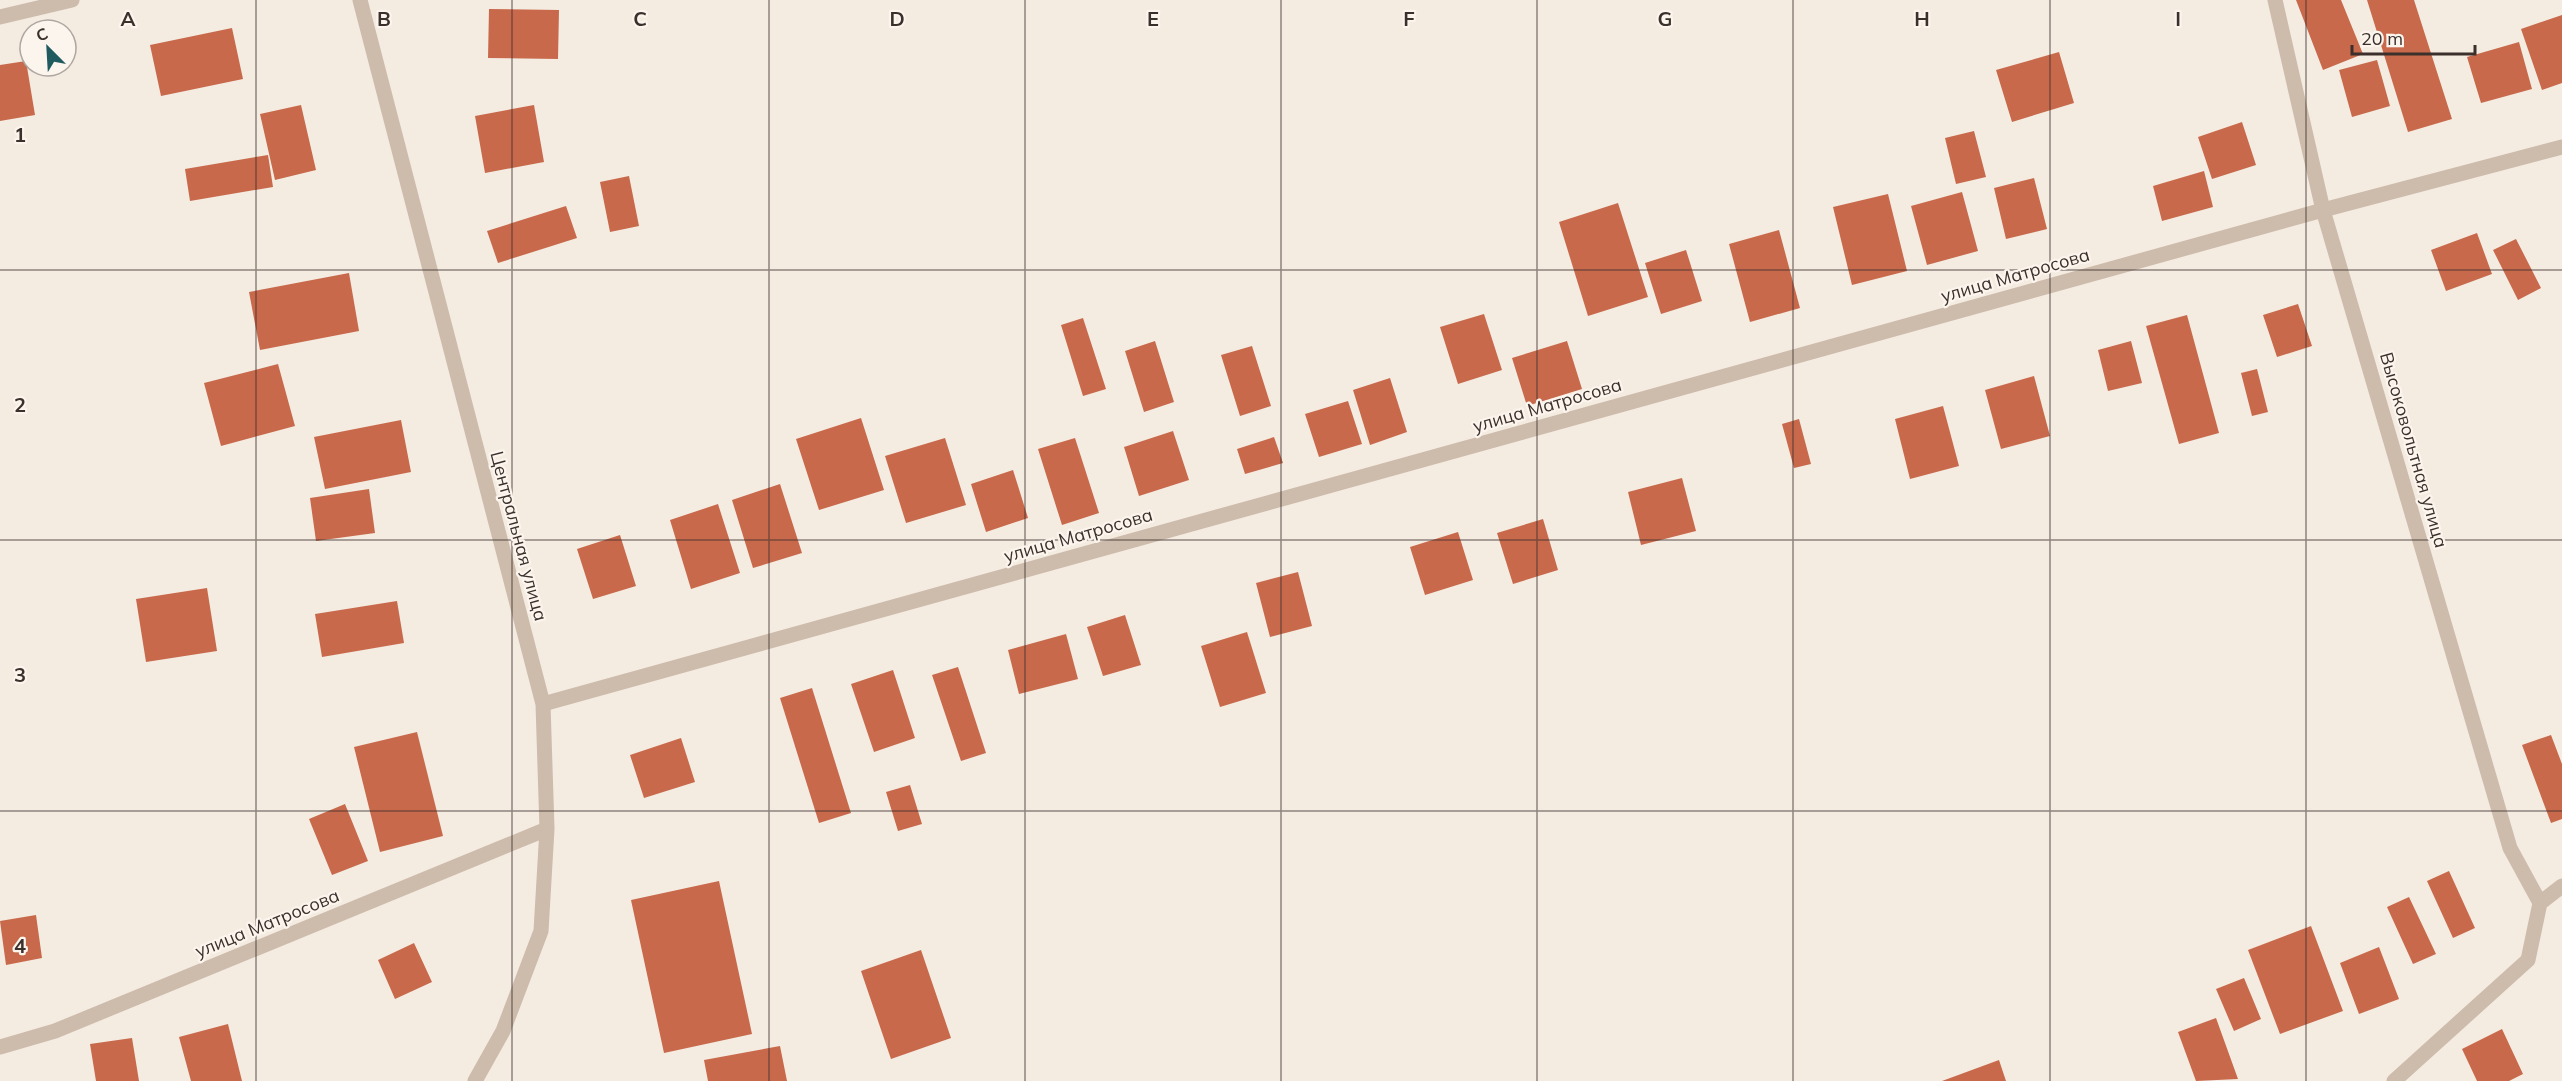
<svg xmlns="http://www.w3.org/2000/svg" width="2562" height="1081" viewBox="0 0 2562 1081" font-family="Mulish,sans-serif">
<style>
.building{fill:#c8694b}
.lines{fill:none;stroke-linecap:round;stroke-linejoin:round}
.street{stroke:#cdbbac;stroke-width:15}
.grid{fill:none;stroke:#3b302b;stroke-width:1.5;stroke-opacity:0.55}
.labels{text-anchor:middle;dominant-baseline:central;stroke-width:4.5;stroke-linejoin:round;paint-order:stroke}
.street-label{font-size:18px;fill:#3b302b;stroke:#fbf5ee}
.grid-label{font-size:20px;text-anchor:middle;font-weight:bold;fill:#3b302b;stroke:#fbf5ee;stroke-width:4.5;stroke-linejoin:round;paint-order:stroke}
</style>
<rect width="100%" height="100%" fill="#f4ebe1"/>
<path class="building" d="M2296 0H2341L2363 54 2323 70Z
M2367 0H2414L2452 119 2408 132Z
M489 9 559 10 558 59 488 58Z
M2562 15V83L2542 90 2521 29Z
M232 28 243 79 161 96 150 45Z
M2519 42 2532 89 2481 103 2467 57Z
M2059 52 2074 103 2012 122 1996 70Z
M2377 60 2390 106 2352 117 2339 70Z
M26 61 35 115 0 121V65Z
M301 105 316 170 275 180 260 114Z
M534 105 544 162 485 173 475 116Z
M2242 122 2256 165 2212 179 2198 137Z
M1974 131 1986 177 1956 184 1945 138Z
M268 155 273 187 190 201 185 169Z
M2204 171 2213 207 2162 221 2153 186Z
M629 176 639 226 610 232 600 182Z
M2034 178 2047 229 2006 239 1994 188Z
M1962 192 1978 251 1927 265 1911 206Z
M1888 194 1907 271 1852 285 1833 207Z
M1618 203 1648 297 1588 316 1559 222Z
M566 206 577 238 498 263 487 231Z
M1779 230 1800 308 1750 322 1729 244Z
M2477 233 2492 274 2446 291 2431 250Z
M2516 239 2541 288 2518 300 2493 250Z
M1686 250 1702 301 1661 314 1645 263Z
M349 273 359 331 260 350 249 292Z
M2298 304 2312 346 2277 357 2263 315Z
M1484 314 1502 370 1458 384 1440 327Z
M2187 315 2219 433 2179 444 2146 326Z
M1083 318 1106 389 1083 396 1061 325Z
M1155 341 1174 402 1144 412 1125 351Z
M1567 341 1582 389 1527 406 1512 358Z
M2131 341 2142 383 2108 391 2098 350Z
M1252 346 1271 406 1240 416 1221 355Z
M278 364 295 426 221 446 204 383Z
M2257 369 2268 412 2252 416 2241 373Z
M2034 376 2050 436 2001 449 1985 390Z
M1390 378 1407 432 1370 445 1353 390Z
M1348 401 1362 444 1319 457 1305 414Z
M1943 406 1959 466 1910 479 1895 419Z
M861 418 884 490 819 510 796 439Z
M1799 419 1811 464 1794 468 1782 424Z
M401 420 411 472 325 489 314 437Z
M1173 431 1189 480 1139 496 1124 447Z
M1274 437 1283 463 1245 474 1237 449Z
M945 438 966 505 906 523 885 456Z
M1075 438 1099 513 1062 525 1038 449Z
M1013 470 1028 518 986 532 971 484Z
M1682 478 1696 531 1641 545 1628 492Z
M780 484 802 553 753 568 732 500Z
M369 489 375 533 316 541 310 498Z
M718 504 740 573 691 589 670 520Z
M1543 519 1558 570 1513 584 1497 533Z
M1458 532 1473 580 1425 595 1410 547Z
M620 535 636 586 593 599 577 549Z
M1298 572 1312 626 1270 637 1256 583Z
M207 588 217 651 146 662 136 599Z
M397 601 404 643 322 657 315 614Z
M1125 615 1141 665 1103 676 1087 627Z
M1247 632 1266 693 1220 707 1201 646Z
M1066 634 1078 679 1019 694 1008 650Z
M958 667 986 753 961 761 932 675Z
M893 670 915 738 874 752 851 684Z
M812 688 851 813 819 823 780 698Z
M417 732 443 836 380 852 354 747Z
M2551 735 2562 764V819L2551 823 2522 745Z
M681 738 695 782 644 798 630 755Z
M910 785 922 824 898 831 886 792Z
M345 804 368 861 332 875 309 819Z
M2449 871 2475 928 2453 938 2427 881Z
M719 881 752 1034 664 1053 631 900Z
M2409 897 2436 954 2413 964 2387 907Z
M36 915 42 958 6 965 0 921Z
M2311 926 2343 1011 2280 1034 2248 950Z
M414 943 432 982 395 999 378 960Z
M2379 947 2399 999 2359 1014 2340 963Z
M921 950 951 1038 891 1059 861 971Z
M2244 978 2261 1019 2234 1031 2216 989Z
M2216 1018 2238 1079 2196 1081 2178 1032Z
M228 1024 242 1081H191L179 1037Z
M2502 1029 2523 1074 2509 1081H2477L2462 1049Z
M132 1038 139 1081H96L90 1044Z
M780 1046 787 1081H708L704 1060Z
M1999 1060 2006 1081H1942Z"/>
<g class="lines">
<path class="street" d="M360 0 543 704 547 829 541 931 503 1031 475 1081
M2275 0 2323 210 2510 848 2540 903
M0 17 72 0
M543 704 2323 210 2562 147
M0 1047 55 1031 547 829
M2394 1081 2528 960 2540 903 2562 886"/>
</g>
<path class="grid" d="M256 0V1081M512 0V1081M769 0V1081M1025 0V1081M1281 0V1081M1537 0V1081M1793 0V1081M2050 0V1081M2306 0V1081M0 270H2562M0 540H2562M0 811H2562"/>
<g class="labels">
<g class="street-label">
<text transform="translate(2015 275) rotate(-16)">улица Матросова</text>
<text transform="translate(1547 405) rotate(-16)">улица Матросова</text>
<text transform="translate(2414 450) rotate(74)">Высоковольтная улица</text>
<text transform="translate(1078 535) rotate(-16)">улица Матросова</text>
<text transform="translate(519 536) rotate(75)">Центральная улица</text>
<text transform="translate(267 923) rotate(-22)">улица Матросова</text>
</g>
</g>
<g class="grid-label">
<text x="128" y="26">A</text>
<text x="384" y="26">B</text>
<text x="640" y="26">C</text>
<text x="897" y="26">D</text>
<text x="1153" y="26">E</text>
<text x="1409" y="26">F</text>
<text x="1665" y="26">G</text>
<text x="1922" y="26">H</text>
<text x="2178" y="26">I</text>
<text x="20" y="142">1</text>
<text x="20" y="412">2</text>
<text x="20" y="682">3</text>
<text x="20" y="953">4</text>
</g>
<g transform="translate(48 48) rotate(336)"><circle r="28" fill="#fbf5ee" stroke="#aea6a0" stroke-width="1.5"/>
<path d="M0-4.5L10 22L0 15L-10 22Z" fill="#1f5a5e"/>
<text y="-9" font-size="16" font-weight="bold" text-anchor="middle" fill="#3b302b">С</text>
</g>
<path d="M2352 45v9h123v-9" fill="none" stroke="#3b302b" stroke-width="3"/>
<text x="2361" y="45" font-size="18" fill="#3b302b" stroke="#fbf5ee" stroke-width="4.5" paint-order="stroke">20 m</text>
</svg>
